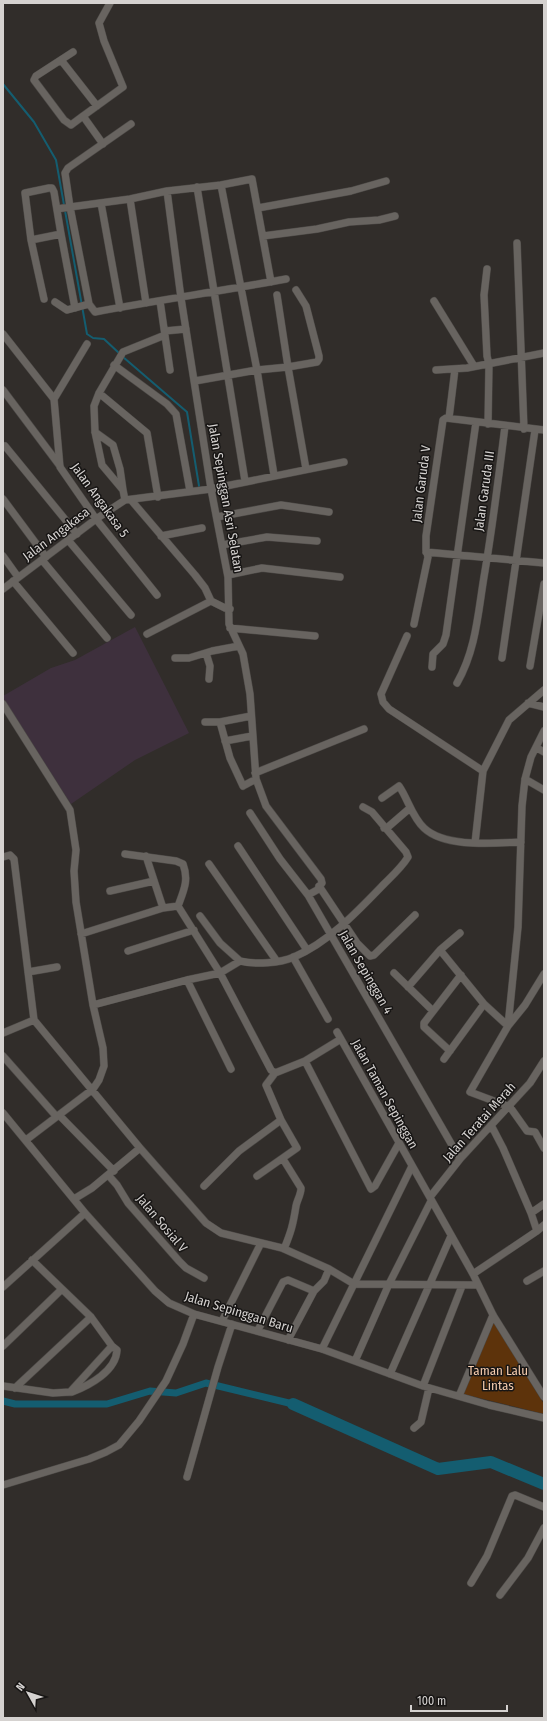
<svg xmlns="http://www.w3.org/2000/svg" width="547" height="1721" viewBox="0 0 547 1721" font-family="'Fira Sans Condensed',sans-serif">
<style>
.education{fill:#3e303d}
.green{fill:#5d330b}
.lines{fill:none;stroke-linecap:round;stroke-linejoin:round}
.stream{stroke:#145d70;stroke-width:2}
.canal{stroke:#145d70;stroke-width:7}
.river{stroke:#145d70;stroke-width:12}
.minor-casing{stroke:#4d4a47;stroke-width:8}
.minor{stroke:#686460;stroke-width:7}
.labels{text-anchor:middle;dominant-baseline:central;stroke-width:3;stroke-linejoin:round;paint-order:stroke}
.street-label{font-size:13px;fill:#d5d2d0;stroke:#171514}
.park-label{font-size:13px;fill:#f4cbad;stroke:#171514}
</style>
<rect width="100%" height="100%" fill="#312d2a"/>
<path class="education" d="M135 627 189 733 135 760 71 804 3 699V696L51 668 75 660Z"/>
<path class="green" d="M494 1322 544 1404V1414L463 1394Z"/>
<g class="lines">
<path class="stream" d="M3 84 34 122 56 160 87 334 93 338 104 339 120 354
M123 357 187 412 199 486"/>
<path class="canal" d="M3 1401 15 1404H107L150 1391 176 1393 206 1383 293 1404"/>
<path class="river" d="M293 1404 438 1469 491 1462 544 1484"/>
<defs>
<path id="minor" d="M73 52 36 76 34 80 64 120 71 125 83 116 103 144
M61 60 97 106
M83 116 123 87 104 41 99 23 110 3
M221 185 257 370 274 475
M197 187 245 481
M49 188H52L54 192 61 234 31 240 25 193Z
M167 191 181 298 211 489 228 577 229 624 243 654 250 694 256 779 266 806 321 879 322 883 317 890 308 895
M130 199 146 303
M101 203 120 308
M258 208 351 191 386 181
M57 209 70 207 65 173 68 168 131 124
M61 234 75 308
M263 236 317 229 349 222 379 220 395 216
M31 240 44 299
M517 243 524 429
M487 269 484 295 487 356 489 364 488 424
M271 282 252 179 221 185 167 191 130 199 70 207 89 304 95 312C158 300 222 291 286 279
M277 295 288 367 317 362 319 359V356L306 306 296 290
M160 301 170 370
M434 301 474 366
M55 302 67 310 89 304
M165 331 186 329
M3 334 54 399
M87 344 54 399 60 467 96 519 157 595
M114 365 167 404 176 414 190 491
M436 370 467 368 544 353
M195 381 257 370 288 367 306 469
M3 390 60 466
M99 393 147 433 158 497
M449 418 455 369
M95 432 113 445 120 469 123 490
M5 446 77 534
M3 499 46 557
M125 500 123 490 102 465 95 432 94 406 99 393 123 352 165 335
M131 500 195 575 205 588 211 601 225 608 230 609
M217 517 281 505 329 512
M161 536 202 528
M68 540 131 615
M222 545 267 537 317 541
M426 552 544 563
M3 556 18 577
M42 560 107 638
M228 575 262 568 340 577
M13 581 73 653
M3 589 96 519 125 500 211 489 344 462
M414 624 428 557 426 550V536L443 420 446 418 544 430
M230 628 315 636
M147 634 211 601
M407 636 381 694 383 702 389 709 483 771 475 843
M206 653 210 666 209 679
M175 658H189L212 651 239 646
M502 658 535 430
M530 666 544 584
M432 667 433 654 443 644 446 635 476 422
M457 683C477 648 478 610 485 571 493 523 499 475 505 426
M528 703 544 707
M3 704 70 810 76 850 74 871 76 902 93 1005 103 1048 104 1066 99 1080 93 1089 26 1140
M205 722H220L251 716
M220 722 230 758 243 786 256 779
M544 731 531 757 525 779 522 806 518 927 508 1026 470 1092 510 1107 527 1131 535 1132 544 1148
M225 741 252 736
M537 748 544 752
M483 771 509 720 544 690
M255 773 364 729
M525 779 544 790
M382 798 399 786C408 799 412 817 424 828 445 848 494 843 521 842
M250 813 280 859 308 895 460 1159
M384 828 388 827 410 808
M238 846 307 950
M125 854 176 861 183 864C189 880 184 890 178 906L220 973 240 961C255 965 280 963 294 957 329 942 358 911 384 884 392 876 402 867 408 857L406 852 372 812 363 807
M146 856 163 908
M3 857 10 855 14 859 34 1020 140 1148 92 1188 74 1199
M209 864 276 960
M319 886 357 943 370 956 374 955 415 915
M110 891 154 881
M200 916 220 943 240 961
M81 934 163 908 178 906
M440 950 484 1004 508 1026 525 1005 544 974
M128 951 194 930
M293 957 328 1019
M28 972 57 967
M394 973 433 1011
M187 980 231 1069
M408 987 440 950 460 933
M93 1005 187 980 220 973 271 1070 275 1073 305 1061 341 1039
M337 1032 473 1274 493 1315 544 1397
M3 1033 34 1020
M450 1051 424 1027V1023L461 975
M3 1056 56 1116
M444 1059 484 1004
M305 1061 371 1189 375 1186 399 1143
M3 1113 85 1213 155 1291 169 1303 194 1314 322 1349 423 1386 489 1405 544 1418
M59 1115 114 1171
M491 1125 503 1148 531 1213 544 1204
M140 1148 206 1223 221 1233 282 1248 329 1269 354 1284 478 1285
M283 1159 301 1188C301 1195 297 1200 296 1206 293 1225 291 1232 284 1249
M109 1176 117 1185 128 1203 179 1261 186 1268 204 1278
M257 1176 297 1148 281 1120
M204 1186 239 1151 281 1120 266 1085 275 1073
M430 1197 460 1159 530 1083 544 1061
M537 1231 544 1225
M473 1274 537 1231 531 1213
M527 1281 544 1271
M3 1287 85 1213
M222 1321 261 1243
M258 1330 283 1282 288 1280 314 1291 324 1281 329 1269
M288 1340 314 1291
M3 1346 62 1289
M322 1349 412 1166
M355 1361 389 1284 431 1201
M390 1374 451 1236
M3 1386 53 1393 70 1392 112 1346 91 1317 32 1260
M423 1386 462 1286
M15 1388 91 1317
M72 1392C90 1385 116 1371 117 1350L112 1346
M459 1396 493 1315
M414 1428 421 1422 429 1388
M187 1477 218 1367 232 1324
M3 1485 89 1459 106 1452 119 1445 139 1421 166 1381 183 1344 194 1314
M471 1583 487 1556 512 1496 515 1495 544 1507
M500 1595 528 1558 544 1528"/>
</defs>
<use href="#minor" class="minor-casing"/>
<use href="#minor" class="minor"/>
</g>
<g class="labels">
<g class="street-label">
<text transform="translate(421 484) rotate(-83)">Jalan Garuda V</text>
<text transform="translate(484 491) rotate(-82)">Jalan Garuda III</text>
<text transform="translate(226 498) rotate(80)">Jalan Sepinggan Asri Selatan</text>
<text transform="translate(100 500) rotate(54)">Jalan Angakasa 5</text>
<text transform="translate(56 534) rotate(-37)">Jalan Angakasa</text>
<text transform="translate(366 972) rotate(60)">Jalan Sepinggan 4</text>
<text transform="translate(385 1094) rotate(61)">Jalan Taman Sepinggan</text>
<text transform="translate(479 1122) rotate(-48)">Jalan Teratai Merah</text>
<text transform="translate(162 1223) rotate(50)">Jalan Sosial V</text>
<text transform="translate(239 1312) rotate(17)">Jalan Sepinggan Baru</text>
</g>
<g class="park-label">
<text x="498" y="1370">Taman Lalu<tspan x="498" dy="15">Lintas</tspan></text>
</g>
</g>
<rect width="547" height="1721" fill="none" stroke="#d5d2d0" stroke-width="8"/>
<g transform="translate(28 1693) rotate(309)" stroke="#171514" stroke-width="3" paint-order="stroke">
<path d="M0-3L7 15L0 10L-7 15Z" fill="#d5d2d0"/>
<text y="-6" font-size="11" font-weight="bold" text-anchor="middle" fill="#d5d2d0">N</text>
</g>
<path d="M411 1705v6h96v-6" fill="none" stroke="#d5d2d0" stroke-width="2"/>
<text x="417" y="1705" font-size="12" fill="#d5d2d0" stroke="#171514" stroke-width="3" paint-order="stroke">100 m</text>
</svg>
